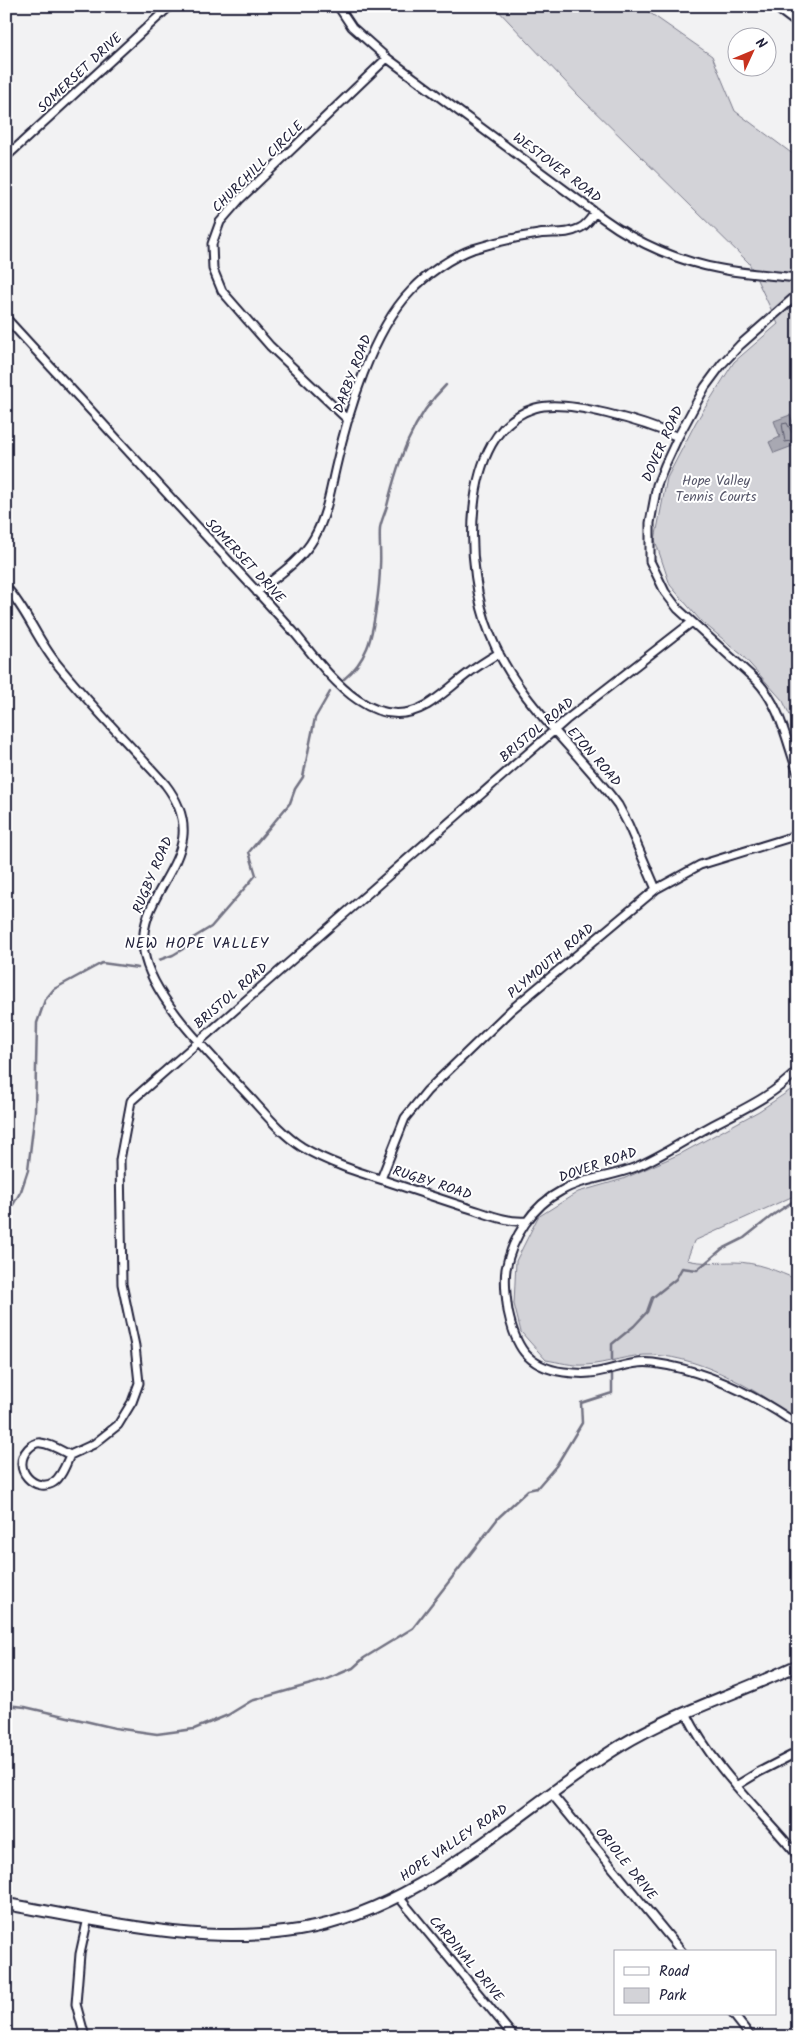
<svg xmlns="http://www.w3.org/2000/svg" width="804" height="2043" viewBox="0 0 804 2043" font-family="Kalam,sans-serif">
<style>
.green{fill:#d3d3d8;stroke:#7a7a8a}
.water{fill:#a8a8b2;stroke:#727282}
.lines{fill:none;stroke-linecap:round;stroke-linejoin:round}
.shore{stroke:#58586b;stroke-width:1}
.stream{stroke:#727282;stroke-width:2.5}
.minor-casing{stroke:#22223b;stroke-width:11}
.secondary-casing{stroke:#22223b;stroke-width:14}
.minor{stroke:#fff;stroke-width:7}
.secondary{stroke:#fff;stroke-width:10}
.labels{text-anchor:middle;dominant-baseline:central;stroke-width:4;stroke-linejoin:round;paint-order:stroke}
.street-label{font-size:14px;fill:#22223b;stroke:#fff}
.park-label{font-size:14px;fill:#57576a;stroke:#fff}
.neighbourhood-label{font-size:15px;letter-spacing:1px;fill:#22223b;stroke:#fff}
</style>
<rect width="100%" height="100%" fill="#f2f2f3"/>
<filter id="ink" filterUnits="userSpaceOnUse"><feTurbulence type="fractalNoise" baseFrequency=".02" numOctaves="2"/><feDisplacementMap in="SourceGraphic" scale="10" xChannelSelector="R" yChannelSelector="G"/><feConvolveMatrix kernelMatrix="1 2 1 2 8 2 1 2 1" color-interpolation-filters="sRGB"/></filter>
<g filter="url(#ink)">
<path class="green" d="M494 6H640L712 56 735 111 798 158V732L783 701 742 655 700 620 670 585 655 540 667 478 696 422 734 362 778 324 749 263 578 95Z
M798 1085V1194L694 1241 687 1260C703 1264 718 1262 734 1262 757 1262 777 1271 798 1280V1421C757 1390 705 1358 653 1355 628 1354 608 1364 585 1365 572 1366 559 1362 546 1360L521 1332 514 1304 516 1261 538 1217 578 1192 623 1179 682 1153 759 1111Z"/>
<path class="water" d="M790 415 798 435V444L774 453 769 442 780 437 774 421Z"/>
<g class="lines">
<path class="shore" d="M798 435 792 433 787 423 782 424 785 442 798 440"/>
<path class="stream" d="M344 679C354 671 362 660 367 648 374 632 380 584 380 566 381 553 379 541 380 528 381 521 385 513 387 506 398 461 412 418 446 385
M159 960 173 955 183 949 193 938 211 927 256 875 249 852 290 803 295 789 303 777 315 718 330 692
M6 1217 21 1191 28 1170 35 1111 37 1023 45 1000 54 989 102 963 138 968
M612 1361V1344L634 1326 647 1312 652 1298 676 1279 682 1268 697 1270 722 1249 744 1238 773 1215 798 1198
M6 1705 25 1707 115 1728 157 1734 194 1729 228 1715 251 1701 325 1680 353 1668 364 1658 413 1628 499 1517 528 1490 537 1488 556 1466 582 1423 581 1403 612 1393V1374"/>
<defs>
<path id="minor" d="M338 6 352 27 387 58 604 219C637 243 680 262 721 269 746 274 772 275 798 278
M774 6 798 24
M6 157 170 6
M798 294 740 345 722 364 705 387 678 437 665 465 657 485 650 523V561L665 592 678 609 757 681C781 707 786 740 798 773
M6 318 293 631C324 668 370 738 427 705 443 695 456 682 470 672 479 665 489 659 499 653
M348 420 270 346 222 291 213 269 212 244 220 222 240 199 387 58
M6 587C27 610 37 640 57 664 91 706 129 744 165 784 219 854 135 886 144 952 151 998 214 1058 245 1092 263 1111 280 1133 302 1147 327 1162 355 1171 383 1180 410 1189 437 1198 465 1207 485 1213 506 1223 527 1221
M257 592C276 577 302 560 314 538 327 515 330 491 336 466 348 412 372 331 411 291 427 274 451 257 473 249 495 242 517 237 539 234 553 232 567 235 580 228 587 225 591 218 595 212
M656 889 628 824 618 805C576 748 517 702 490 634 465 574 457 431 535 408 567 398 647 423 678 437
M798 1070C772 1097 741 1110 709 1127 685 1140 662 1156 636 1167 612 1177 583 1178 561 1191 532 1206 512 1238 506 1269 504 1283 506 1297 508 1311 515 1345 526 1367 564 1372 572 1373 582 1374 590 1373 612 1371 631 1360 653 1363 706 1370 755 1395 798 1425
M381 1179 405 1118 427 1091 511 1010 656 889 700 865 798 835
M70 1455C66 1464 62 1476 54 1482 36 1494 10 1469 28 1449 32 1445 36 1442 41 1443 51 1444 62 1451 70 1455L94 1444 118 1425 132 1402 139 1383 135 1346 122 1284 120 1160 131 1101 566 720 692 622
M686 1713C713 1768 759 1809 798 1856
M736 1786 759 1772 798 1752
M551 1793 682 1952
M398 1896 514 2037
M733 2014 751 2037
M85 2037 76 2004 80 1954 88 1918"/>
<path id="secondary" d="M6 1904C103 1921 200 1946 299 1930 421 1911 518 1809 620 1746 676 1712 739 1693 798 1665"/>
</defs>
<use href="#minor" class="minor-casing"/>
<use href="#secondary" class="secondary-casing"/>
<use href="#minor" class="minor"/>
<use href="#secondary" class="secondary"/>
</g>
</g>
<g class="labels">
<g class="street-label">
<text transform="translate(80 73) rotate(-43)">SOMERSET DRIVE</text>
<text transform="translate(258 167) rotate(-45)">CHURCHILL CIRCLE</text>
<text transform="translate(557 168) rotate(37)">WESTOVER ROAD</text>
<text transform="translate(353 374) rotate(-69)">DARBY ROAD</text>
<text transform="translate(663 444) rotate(-66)">DOVER ROAD</text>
<text transform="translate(245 561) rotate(47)">SOMERSET DRIVE</text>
<text transform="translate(537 730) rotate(-40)">BRISTOL ROAD</text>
<text transform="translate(594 757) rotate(49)">ETON ROAD</text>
<text transform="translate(153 875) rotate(-67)">RUGBY ROAD</text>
<text transform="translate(551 961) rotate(-40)">PLYMOUTH ROAD</text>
<text transform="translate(231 996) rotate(-41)">BRISTOL ROAD</text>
<text transform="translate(598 1165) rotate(-19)">DOVER ROAD</text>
<text transform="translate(432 1183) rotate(18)">RUGBY ROAD</text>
<text transform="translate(454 1843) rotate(-34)">HOPE VALLEY ROAD</text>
<text transform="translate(626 1864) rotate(51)">ORIOLE DRIVE</text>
<text transform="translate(466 1959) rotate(50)">CARDINAL DRIVE</text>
</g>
<g class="park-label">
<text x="716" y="481">Hope Valley<tspan x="716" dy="16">Tennis Courts</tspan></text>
</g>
<g class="neighbourhood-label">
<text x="197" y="944">NEW HOPE VALLEY</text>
</g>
</g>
<rect width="804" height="2043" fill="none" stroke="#fff" stroke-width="25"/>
<rect x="12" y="12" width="779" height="2018" fill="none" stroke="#22223b" stroke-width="2" filter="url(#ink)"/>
<rect x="614" y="1950" width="162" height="65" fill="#ffffff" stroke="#a7a7b1"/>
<rect x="624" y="1967" width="25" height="8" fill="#ffffff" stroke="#a7a7b1"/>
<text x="659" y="1976" font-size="15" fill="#22223b">Road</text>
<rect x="624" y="1988" width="25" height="15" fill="#d3d3d8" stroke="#a7a7b1"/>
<text x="659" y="2000" font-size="15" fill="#22223b">Park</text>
<g transform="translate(752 52) rotate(46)"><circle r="24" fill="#ffffff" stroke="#a7a7b1"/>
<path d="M0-4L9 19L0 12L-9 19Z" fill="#c8321e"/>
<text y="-8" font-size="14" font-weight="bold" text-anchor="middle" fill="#22223b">N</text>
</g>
</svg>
